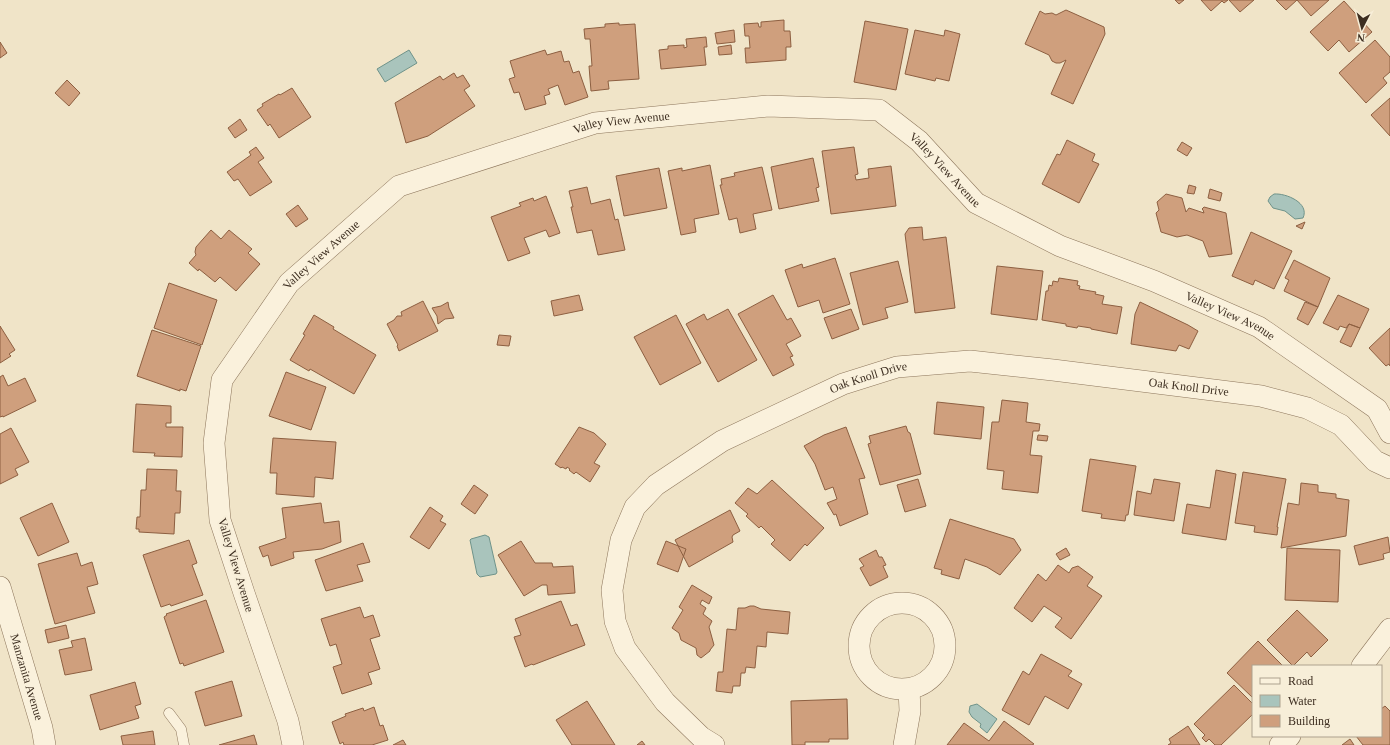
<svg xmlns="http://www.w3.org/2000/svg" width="1390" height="745" viewBox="0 0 1390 745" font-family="'Times New Roman',serif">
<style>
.water{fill:#a9c4bc;stroke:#6f938a}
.building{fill:#cf9f7d;stroke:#8d5f41}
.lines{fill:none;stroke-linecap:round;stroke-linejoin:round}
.lane-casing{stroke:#8d765c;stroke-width:11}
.street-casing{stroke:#8d765c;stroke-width:22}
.lane{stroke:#faf1dc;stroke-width:10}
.street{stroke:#faf1dc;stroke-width:21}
.labels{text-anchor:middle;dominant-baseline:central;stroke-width:4;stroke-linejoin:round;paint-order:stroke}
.street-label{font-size:12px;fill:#3d2e20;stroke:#f7eed8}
</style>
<rect width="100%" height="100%" fill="#f0e4c8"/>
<path class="water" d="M409 50 417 63 385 82 377 69Z
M1274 194C1286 193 1310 203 1303 218L1295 219 1285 211 1273 208 1268 201 1270 197Z
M485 535 489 537 497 572 496 574 480 577 477 574 470 540 471 539Z
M977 704 997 719 987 733 980 727 981 724 972 717 969 712 970 706Z"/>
<path class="building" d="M1175 0H1184L1179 4Z
M1201 0H1228L1224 3 1222 1 1211 11Z
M1229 0H1254L1240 12Z
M1276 0H1329L1311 16 1297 0 1286 10Z
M1344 1 1372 32 1349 52 1339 40 1328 51 1310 32Z
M1066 10 1104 27 1105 34 1073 104 1051 94 1066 60 1060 63H1056L1052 61 1049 55 1025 44 1040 11 1045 14 1052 13 1056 15Z
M784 20V31H790L791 47H786V60L746 63 745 48H750L749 36H745L744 24 758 23 759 27H761V22Z
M865 21 908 29 896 90 854 82Z
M619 23V25L635 24 639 79 608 81 609 89 591 91 589 66H592L590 39H585L584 29 605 27V24Z
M734 30 735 42 717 44 715 33Z
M915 30 944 36 945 30 960 34 949 81 936 78 935 81 905 74Z
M706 37 707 47H704L706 65 661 69 659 50 668 49V46L684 45V48L687 47 686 39Z
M1375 40 1390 57V72L1383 78 1387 83 1366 103 1339 73Z
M0 42 7 53 0 58Z
M731 45 732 54 719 55 718 47Z
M545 50 547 55 561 51 564 62 569 61 573 73 579 71 588 97 565 105 558 85 548 89 550 94 544 96 546 104 525 110 519 92 514 93 509 79 515 77 510 61Z
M454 73 457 78 463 75 470 86 464 90 475 106 428 136 406 143 395 103 440 76 443 80Z
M67 80 80 93 69 106 55 93Z
M292 88 311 117 279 138 270 124 268 126 257 110 263 106 262 104 279 94 280 95Z
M1390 98V136L1371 115Z
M240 119 247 130 235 138 228 128Z
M1067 140 1095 154 1092 161 1099 164 1079 203 1042 184 1057 154 1060 155Z
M1182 142 1192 148 1187 156 1177 150Z
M256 147 264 158 258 162 272 182 250 196 238 179 234 181 227 172 251 155 249 152Z
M854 147 858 174 855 175 856 180 869 178 868 169 891 166 896 206 831 214 822 151Z
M813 158 819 187 816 188 819 201 779 209 771 167Z
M710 165 719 214 694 219 696 232 681 235 668 171 682 168V171Z
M762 167 772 210 753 214 756 229 740 233 737 218 729 220 720 185H722L721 179 735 176 734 173Z
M659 168 667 208 624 216 616 176Z
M1189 185 1196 187 1194 194 1187 193Z
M587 187 591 204 610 199 615 220 618 219 625 250 598 255 592 230 577 233 571 207H573L569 191Z
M1210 189 1222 193 1220 201 1208 198Z
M1166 194 1182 198 1186 212 1189 208 1204 213 1203 210 1202 209 1204 207 1226 213 1232 254 1209 257 1203 241 1187 235 1177 237 1161 232 1156 213 1159 210 1157 202Z
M546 196 560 233 549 237 546 230 524 238 530 253 508 261 491 217 521 206 519 203 533 198 534 201Z
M298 205 308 219 296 227 286 214Z
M1305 222 1302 229 1296 226Z
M922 227 923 240 946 237 955 308 915 313 905 234 909 228Z
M211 230 221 239 229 230 252 249 248 253 260 264 236 291 220 277 215 282 199 269 198 271 189 263 196 255 195 252 196 247Z
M1251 232 1292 251 1274 289 1255 280 1253 285 1232 276Z
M835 258 850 304 823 313 819 300 798 307 785 270 802 264 803 268Z
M1294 260 1330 278 1318 307 1284 291 1289 280 1285 278Z
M898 261 908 302 885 308 888 318 863 325 850 273Z
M997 266 1043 271 1037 320 991 314Z
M1059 278 1078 281 1077 285 1080 286 1079 289 1096 292 1095 294 1104 296 1102 304 1122 307 1117 334 1091 329V328L1078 326 1077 328 1066 326V324L1042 320 1046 291H1048L1049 285 1052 286 1053 281 1058 282Z
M169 283 217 300 202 345 154 328Z
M579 295 583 310 554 316 551 301Z
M773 295 787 320 791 318 801 336 786 344 793 356 790 357 794 365 773 376 738 314Z
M1338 295 1369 309 1360 328 1349 324 1346 328 1340 326 1338 330 1323 323Z
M423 301 438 331 399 351 397 346 398 345 387 324 394 320 397 316H402L401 312Z
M448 302 449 308 454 318 445 319 438 324 437 316 432 308 441 306Z
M1140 302 1188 325 1198 331 1189 349 1179 345 1176 351 1131 344 1135 314Z
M1305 302 1318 307 1308 325 1297 319Z
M728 309 757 360 718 382 686 324 704 314 707 320Z
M851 309 859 329 832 339 824 318Z
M314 315 334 327 333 329 376 355 354 394 310 369 309 371 290 360 305 335 303 334Z
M676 315 701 363 660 385 634 337Z
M1349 324 1360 328 1351 347 1340 342Z
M0 326 15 350 9 354 11 356 0 363Z
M1390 328V366L1389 364 1386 366 1369 348Z
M152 330 201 346 186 391 180 389V391L137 376Z
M499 335 511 336 509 346 497 345Z
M286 372 326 387 311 430 269 416Z
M3 375 8 386 25 378 36 401 3 417V416L0 417V377Z
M1002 400 1028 403 1026 422 1040 424 1039 431H1033L1030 455 1042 456 1038 493 1002 489 1004 471 987 469 992 422H999Z
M937 402 984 407 981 439 934 434Z
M136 404 171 406V423H166V427H183L182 457 154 456 155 453 133 452Z
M906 426 908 432 910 433 921 474 880 485 868 444 871 443 869 436Z
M579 427 594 433 606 444 594 463 600 466 590 482 576 472 574 474 569 470 570 469 567 467 566 469 562 467 561 468 555 464Z
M846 427 865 478 859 479 868 514 840 526 836 514 834 515 827 503 837 499 833 487 825 490 815 464 804 446 824 435Z
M11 428 29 462 15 469 18 475 0 484V434Z
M1038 435 1048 436 1047 441 1037 440Z
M273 438 336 442 333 479 315 477 314 497 276 494 277 473H270Z
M1090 459 1136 466 1128 515H1126L1125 521 1101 518 1102 514 1082 511Z
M147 469 177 470 176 491H181L180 513H175L174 534 139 532V529H136L137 517H140L141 490H146Z
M1216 470 1236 474 1226 540 1182 533 1187 504 1210 508Z
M1243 472 1286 479 1277 527H1278L1277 535 1254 532 1255 526 1235 523Z
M918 479 926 506 905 512 897 485Z
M1154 479 1180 483 1174 521 1134 515 1137 491 1151 494Z
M772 480 824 528 807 546 805 544 790 561 771 544 775 540 761 526 759 528 746 516 748 514 735 503 748 488 757 494Z
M1301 483 1318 485V492L1336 494V498L1349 500 1346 536 1281 548 1288 503 1299 505Z
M474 485 488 495 475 514 461 504Z
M52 503 69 542 38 556 20 518Z
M321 503 324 523 339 521 341 542 322 549 293 552 294 558 271 566 268 555 263 557 259 547 286 538 282 508Z
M430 507 443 516 440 521 446 524 429 549 410 537Z
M730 510 740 531 733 535 732 537 733 542 689 567 675 540Z
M950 519 1014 539 1021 550 1000 575 987 567 965 559 959 579 941 574 942 570 934 568Z
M1388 537 1390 552 1383 554 1384 559 1359 565 1354 546Z
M189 540 197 563 192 565 203 595 171 606 170 604 161 607 143 555Z
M521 541 535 563H552L553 567 573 566 575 593 548 595 547 585H542L524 596 498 555Z
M666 541 686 549 678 572 657 564Z
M363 543 370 562 357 565 363 581 326 591 315 560Z
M1066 548 1070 555 1060 560 1056 554Z
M1287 548 1340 550 1338 602 1285 600Z
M876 550 879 557H882L886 565 883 566 888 577 870 586 860 568 864 566 859 559Z
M77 553 81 566 92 562 98 584 87 587 95 613 55 624 38 564Z
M1058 565 1069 573 1072 568 1078 566 1093 577 1087 586 1102 596 1071 639 1055 627 1062 618 1044 606 1032 622 1014 608 1038 574 1046 581Z
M692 585 712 597 709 604 702 600 700 604 706 608 703 614 712 621 709 627 714 645 710 650V651L701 658 697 655 696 648 681 640 679 633 672 628 683 610 679 607Z
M206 600 224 652 184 666 183 663 180 664 164 617 167 615 166 614Z
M561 601 571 626 577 624 585 645 533 665 532 664 525 667 514 637 521 635 515 619Z
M750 606H754L761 609 790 612 788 634 767 632 766 647 757 646 755 668 746 667 745 673H741L740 686H733L732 693 716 691 718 672H723L727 629 736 630 738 608H745Z
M360 607 364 618 373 615 380 636 370 639 380 669 368 673 372 684 342 694 333 667 342 664 336 644 330 646 321 619Z
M1297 610 1328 640 1311 657 1307 652 1293 666 1267 640Z
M66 625 69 638 48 643 45 630Z
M85 638 92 670 65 675 59 650 73 647 71 641Z
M1258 641 1283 666H1253V698L1227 673Z
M1041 654 1072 671 1068 676 1082 684 1068 709 1045 696 1029 725 1002 710 1023 671 1029 675Z
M232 681 242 716 205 726 195 692Z
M135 682 141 704 135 706 139 718 100 730 90 695Z
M1234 685 1253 704V714L1221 745H1215L1209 739 1206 742 1202 738 1205 735 1194 724Z
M847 699 848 739H829V742H805V745H792L791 701Z
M587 701 615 745H572L556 720Z
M1385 706 1390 711V745H1363L1356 736H1381V709Z
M374 707 380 726 383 725 388 740 372 745H344L343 742 340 744 332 722 346 716 345 714 363 708 364 711Z
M1004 721 1034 744 1032 745H947L964 723 989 741Z
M1188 726 1200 745H1168L1171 743 1169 739Z
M153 731 155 745H123L121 736Z
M254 735 257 745H219Z
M1350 739 1354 745H1342Z
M403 740 406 745H393Z
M642 741 645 745H637Z"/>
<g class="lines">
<defs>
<path id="lane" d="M169 713 181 729 184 745"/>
<g id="street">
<path id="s1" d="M0 587 42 728 45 745"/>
<circle cx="902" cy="646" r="43"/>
<path d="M1362 666 1390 629"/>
<path id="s2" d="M293 745 288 721 244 593 220 520 214 443 222 380 289 283 399 186 595 123 768 106 879 110 919 141 976 203 1060 246 1154 281 1259 327 1377 409 1390 433"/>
<path id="s3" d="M714 745 701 737 665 702 625 648 615 621 612 590 621 540 635 507 656 485 722 441 843 384 897 367 970 361 1053 370 1261 396 1307 408 1341 425 1375 461 1390 468"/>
<path d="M904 745 910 711 909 689"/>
<path d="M1280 745 1290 736"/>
</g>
</defs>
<use href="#lane" class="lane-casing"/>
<use href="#street" class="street-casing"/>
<use href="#lane" class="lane"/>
<use href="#street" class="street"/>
</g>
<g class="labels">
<g class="street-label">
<text stroke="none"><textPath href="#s2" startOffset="874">Valley View Avenue</textPath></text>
<text stroke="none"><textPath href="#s2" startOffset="1222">Valley View Avenue</textPath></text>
<text stroke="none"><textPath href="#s2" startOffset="538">Valley View Avenue</textPath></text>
<text stroke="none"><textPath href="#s2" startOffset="1546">Valley View Avenue</textPath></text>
<text stroke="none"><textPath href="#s3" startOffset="549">Oak Knoll Drive</textPath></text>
<text stroke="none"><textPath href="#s3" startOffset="873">Oak Knoll Drive</textPath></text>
<text transform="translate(236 565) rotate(73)">Valley View Avenue</text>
<text stroke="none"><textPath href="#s1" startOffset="94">Manzanita Avenue</textPath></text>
</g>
</g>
<rect x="1252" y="665" width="130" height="72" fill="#f7eed8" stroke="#ada18e"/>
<rect x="1260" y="678" width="20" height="6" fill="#faf1dc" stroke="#ada18e"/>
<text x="1288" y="685" font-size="12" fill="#3d2e20">Road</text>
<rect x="1260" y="695" width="20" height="12" fill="#a9c4bc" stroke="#ada18e"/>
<text x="1288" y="705" font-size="12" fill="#3d2e20">Water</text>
<rect x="1260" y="715" width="20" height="12" fill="#cf9f7d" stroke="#ada18e"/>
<text x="1288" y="725" font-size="12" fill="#3d2e20">Building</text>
<g transform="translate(1362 28) rotate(186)" stroke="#f7eed8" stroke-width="3" paint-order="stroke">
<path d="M0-3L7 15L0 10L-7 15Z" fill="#3d2e20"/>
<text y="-6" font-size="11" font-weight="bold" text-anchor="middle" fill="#3d2e20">N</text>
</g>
</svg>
